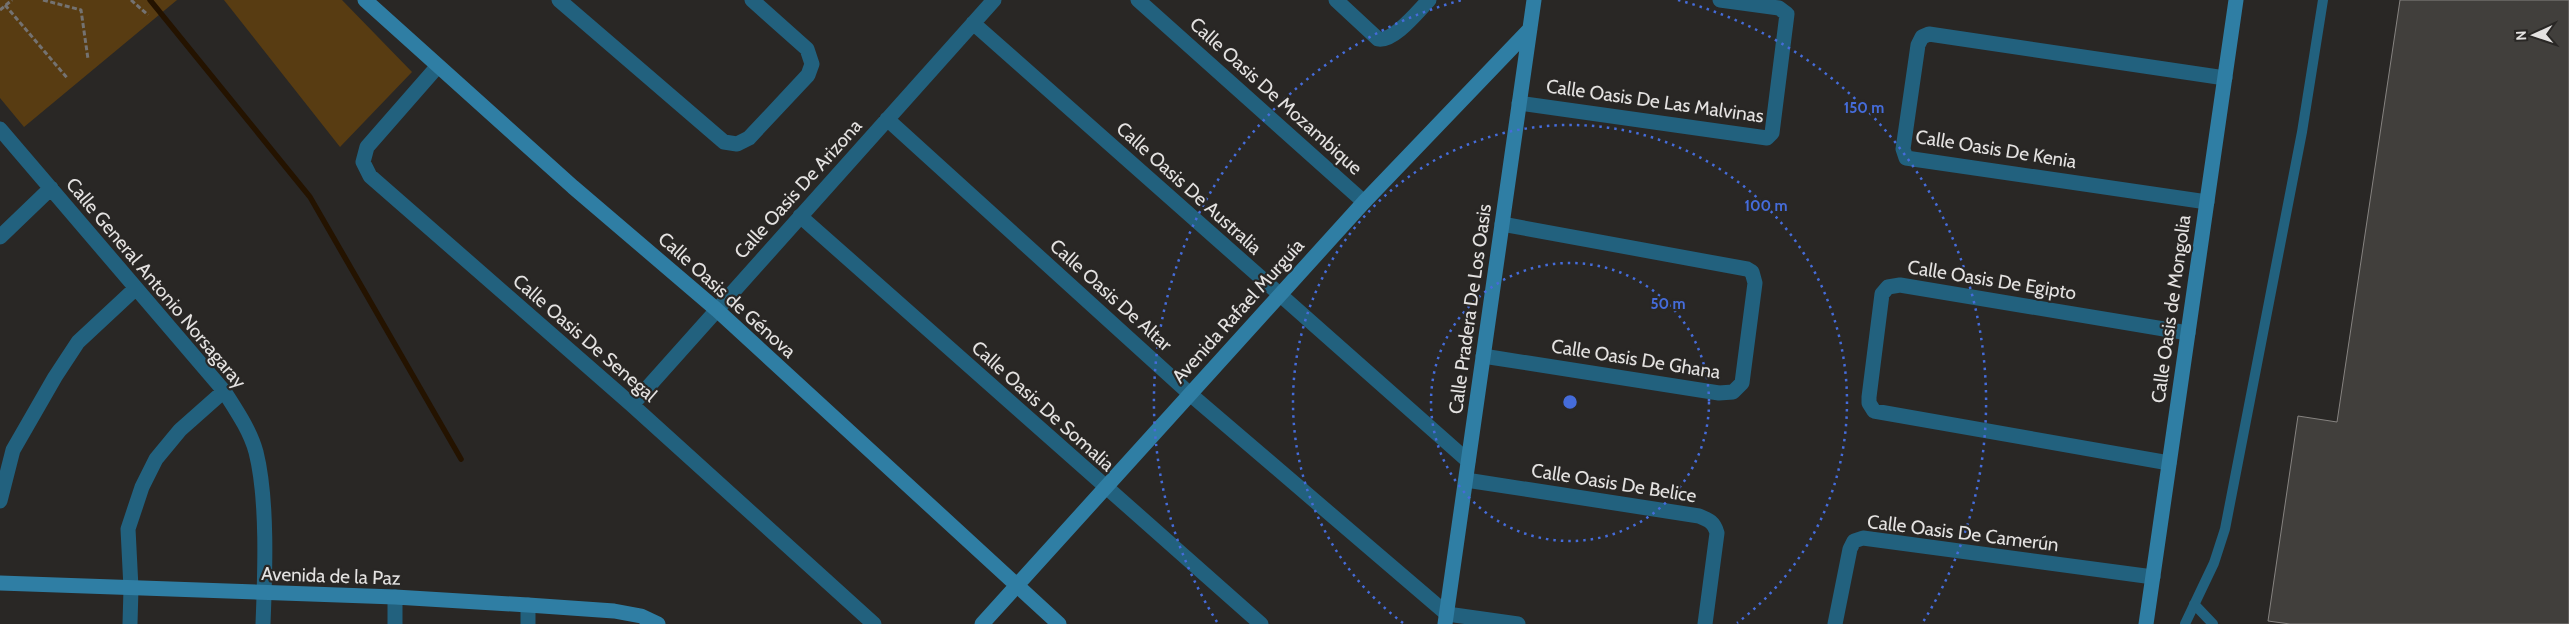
<svg xmlns="http://www.w3.org/2000/svg" width="2569" height="624" viewBox="0 0 2569 624" font-family="Cabin,sans-serif">
<style>
.green{fill:#583c12}
.lines{fill:none;stroke-linecap:round;stroke-linejoin:round}
.stream{stroke:#241300;stroke-width:5.5}
.building{fill:#413f3c;stroke:#868380}
.path{stroke:#747271;stroke-width:3;stroke-dasharray:5 2.5;stroke-linecap:butt}
.lane{stroke:#22617e;stroke-width:10}
.street{stroke:#22617e;stroke-width:15}
.secondary{stroke:#2f7ea4;stroke-width:15}
.ring{fill:none;stroke:#456cda;stroke-width:2.5;stroke-dasharray:2.5 5}
.labels{text-anchor:middle;dominant-baseline:central;stroke-width:4.5;stroke-linejoin:round;paint-order:stroke}
.street-label{font-size:19px;fill:#e4e2e1;stroke:#292725}
.centre{fill:#456cda;stroke:#292725;stroke-width:2.5}
.ring-label{font-size:15px;text-anchor:middle;font-weight:bold;fill:#456cda;stroke:#292725;stroke-width:4.5;stroke-linejoin:round;paint-order:stroke}
</style>
<rect width="100%" height="100%" fill="#292725"/>
<path class="green" d="M0 0H177L24 127 0 98Z
M224 0H342L412 72 340 147Z"/>
<g class="lines">
<path class="stream" d="M150 0 310 197 461 459"/>
</g>
<path class="building" d="M2400 0H2569V624H2290L2268 621 2298 416 2337 422Z"/>
<g class="lines">
<path class="path" d="M43 0 81 10 88 59
M131 0 148 15
M5 5 68 79
M0 10 12 0"/>
<path class="lane" d="M2194 604 2213 624
M2185 624 2214 563 2225 529 2302 132 2323 0"/>
<path class="street" d="M559 0 724 142 737 144 749 138 808 75 812 64 807 49 752 0
M1138 0 1364 202
M1336 0 1378 39C1394 42 1418 11 1429 0
M973 23 1468 461
M437 67 367 147 363 162 370 176 632 405 874 624
M1519 103 1767 138 1772 133 1787 14 1779 8 1720 0
M887 119 1190 394 1447 614 1518 624
M0 129 224 391C236 410 250 430 256 452 268 500 265 574 263 624
M2207 202 1906 158 1903 149 1918 45 1922 37 1929 34 2225 78
M800 216 1261 624
M0 237 51 188
M1483 356 1719 393 1733 392 1742 383 1755 283 1752 272 1747 269 1502 224
M632 405 994 0
M2169 463 1874 411 1869 403V397L1882 294 1888 287 1900 285 2188 333
M1466 480 1699 516C1709 520 1714 522 1717 533L1705 624
M0 501 13 450 55 377 78 342 136 288
M130 624 131 588 128 529 142 487 156 459 180 430 224 391
M395 624V597
M528 624V605
M1835 624 1850 549 1854 541 1863 538 2153 577"/>
<path class="secondary" d="M365 0 573 187 717 310 1059 624
M0 583 395 597 528 605 614 611 641 616 658 624
M982 624 1364 202 1530 29
M1445 624 1534 0
M2146 624 2236 0"/>
</g>
<g class="ring">
<circle cx="1570" cy="402" r="139"/>
<path d="M1403 623A277 277 0 1 1 1737 623"/>
<path d="M1217 622A416 416 0 0 1 1462 0M1678 0A416 416 0 0 1 1923 622"/>
</g>
<g class="labels">
<g class="street-label">
<text transform="translate(1276 96) rotate(42)">Calle Oasis De Mozambique</text>
<text transform="translate(1655 101) rotate(8)">Calle Oasis De Las Malvinas</text>
<text transform="translate(1996 149) rotate(9)">Calle Oasis De Kenia</text>
<text transform="translate(1189 188) rotate(42)">Calle Oasis De Australia</text>
<text transform="translate(798 189) rotate(-48)">Calle Oasis De Arizona</text>
<text transform="translate(1992 280) rotate(9)">Calle Oasis De Egipto</text>
<text transform="translate(156 283) rotate(50)">Calle General Antonio Norsagaray</text>
<text transform="translate(727 295) rotate(42)">Calle Oasis de Génova</text>
<text transform="translate(1111 295) rotate(42)">Calle Oasis De Altar</text>
<text transform="translate(1470 309) rotate(-82)">Calle Pradera De Los Oasis</text>
<text transform="translate(2171 309) rotate(-82)">Calle Oasis de Mongolia</text>
<text transform="translate(1238 311) rotate(-48)">Avenida Rafael Murguía</text>
<text transform="translate(585 338) rotate(41)">Calle Oasis De Senegal</text>
<text transform="translate(1636 359) rotate(9)">Calle Oasis De Ghana</text>
<text transform="translate(1043 406) rotate(42)">Calle Oasis De Somalia</text>
<text transform="translate(1614 483) rotate(9)">Calle Oasis De Belice</text>
<text transform="translate(1963 533) rotate(7)">Calle Oasis De Camerún</text>
<text transform="translate(331 576) rotate(2)">Avenida de la Paz</text>
</g>
</g>
<circle cx="1570" cy="402" r="8" class="centre"/>
<g class="ring-label">
<text x="1864" y="113">150 m</text>
<text x="1766" y="211">100 m</text>
<text x="1668" y="309">50 m</text>
</g>
<g transform="translate(2534 35) rotate(267)" stroke="#292725" stroke-width="4" paint-order="stroke">
<path d="M0-4L9 19L0 12L-9 19Z" fill="#e4e2e1"/>
<text y="-8" font-size="14" font-weight="bold" text-anchor="middle" fill="#e4e2e1">N</text>
</g>
</svg>
